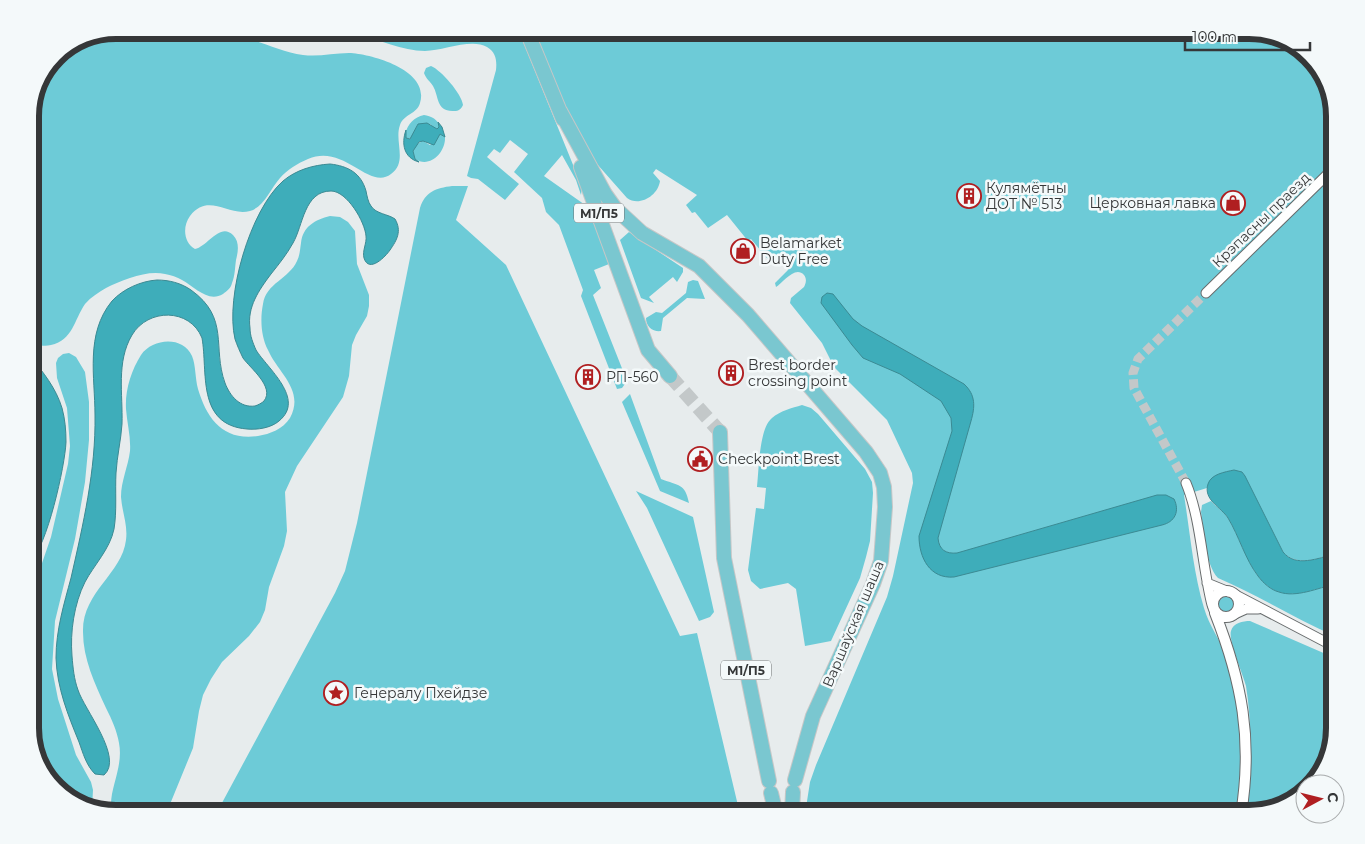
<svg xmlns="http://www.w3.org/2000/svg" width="1365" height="844" viewBox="0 0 1365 844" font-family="Montserrat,sans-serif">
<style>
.green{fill:#6dcbd7}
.water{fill:#3eadba;stroke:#3b8a93}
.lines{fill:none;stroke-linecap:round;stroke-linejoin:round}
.stream{stroke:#3b8a93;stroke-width:2.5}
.minor-tunnel{stroke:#c3c8c9;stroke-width:9;stroke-dasharray:9 4.5;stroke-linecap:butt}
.trunk-tunnel{stroke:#c3c8c9;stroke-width:14;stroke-dasharray:14 7;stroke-linecap:butt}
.minor-casing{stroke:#676b6c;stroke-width:11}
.tertiary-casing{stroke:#676b6c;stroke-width:12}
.trunk-casing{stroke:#c6c7c7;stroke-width:16}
.minor{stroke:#fff;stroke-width:9}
.tertiary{stroke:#fff;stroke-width:10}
.trunk{stroke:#7ac7d0;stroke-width:14}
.labels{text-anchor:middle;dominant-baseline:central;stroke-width:5;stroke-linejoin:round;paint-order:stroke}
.shield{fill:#f4f9fa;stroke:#6e7172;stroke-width:1}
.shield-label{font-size:12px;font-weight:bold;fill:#353738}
.poi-label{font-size:14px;fill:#353738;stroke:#f4f9fa;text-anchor:start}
.street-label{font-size:14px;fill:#353738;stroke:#f4f9fa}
.rim{fill:none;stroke:#353738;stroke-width:6}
</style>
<rect width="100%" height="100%" fill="#e7eced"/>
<path class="green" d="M1250 30 1293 42 1323 72 1335 110V554C1317 558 1297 567 1283 552L1242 472 1208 485 1207 488 1184 495C1190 532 1193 571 1204 608 1209 626 1221 641 1228 659 1242 701 1246 771 1236 814H805L810 782 816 765 887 597 893 576 913 483 912 473 887 420 834 367 822 343 790 303 791 298 804 287C806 283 807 279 804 275 795 265 783 283 776 287L775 283 788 270 787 267 779 261 772 264 751 239 748 241 727 215 708 228 695 212 692 213 686 205 697 195 656 169 653 173 660 181C658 196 639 207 627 198L597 164 570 123 540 51 537 34Z
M520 34 582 187 581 195 576 180 562 155 544 176 588 207 609 264 594 270 601 288 593 295 627 381 622 388 617 389 581 296 583 290 559 225 546 212 542 198 514 172 528 154 510 140 500 153 494 149 487 157 519 184 505 200 478 179 471 178 467 176 496 70C497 61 496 52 487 47 471 38 443 51 425 51 402 51 379 39 357 35Z
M83 36C118 36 154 36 189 36 203 36 220 33 234 36 258 39 279 52 303 55 319 57 333 53 349 53 372 54 430 70 420 103 417 114 404 114 400 125 394 141 408 162 391 174 369 191 344 143 308 159 298 163 287 170 280 178 271 188 264 207 250 211 228 217 209 192 190 216 182 227 184 243 195 249 208 246 220 222 233 235 240 242 238 252 236 260 235 267 235 276 232 283 231 288 227 291 223 294 208 303 195 287 182 280 177 277 171 275 165 274 146 270 123 280 106 288 99 292 91 297 85 304 74 320 73 340 51 345 43 347 35 345 30 339V110L55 55Z
M431 66C441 70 462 94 463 105 461 109 459 111 454 111 436 112 439 96 433 86 430 81 426 79 424 73L426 68Z
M424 115C431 116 440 120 439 128L435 129 430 124H418L412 138H406L405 134C408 124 414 117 424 115Z
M440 134 445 137C446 152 430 169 415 159L413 151 417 144 423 141 430 145Z
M452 186H468L456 220 506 265 680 636 697 633 740 814H216L335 593 345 571 357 523 420 208C425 192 436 188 452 186Z
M330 216 340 217 348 222 355 231 357 264 369 295V306L367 316 356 335 352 345 349 376 343 397 297 466 285 492 287 531 284 546 269 587 265 610 260 622 249 636 222 662 211 679 203 695 199 711 193 748 166 814 112 813C107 791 124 769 119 743 117 731 112 720 106 708 95 684 83 659 83 632 82 592 122 574 126 540 128 525 122 512 121 497 121 481 128 467 130 451 131 437 127 423 126 409 125 390 131 371 141 355 153 338 183 336 192 356 196 366 195 378 198 389 207 419 223 441 258 436 270 434 283 429 290 418 305 390 278 373 268 350 261 337 260 319 263 304 266 283 289 279 297 261 300 255 300 249 301 243 303 226 315 220 330 216Z
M629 232 683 268V272L677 282 673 277 649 297 654 303 641 298 620 240Z
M693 280 698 281 705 299 687 298 663 318 661 331C653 332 646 327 646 318L656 312 662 313 686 293 688 282Z
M69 353 76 357 85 372 89 402V440L85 482 75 539 55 621 52 669 58 699 76 755 91 782 93 790 92 808 72 802 42 772 30 731 31 692 39 638 36 600 38 582 41 566 51 537 68 464 70 446 67 408 57 378 56 363 58 358 63 354Z
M630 394 661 479C679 486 685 483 689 503L660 491 622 402Z
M802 405 811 408 818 414 865 469 872 482 873 493 870 541 866 557 860 578 831 641 805 646 796 589 788 583 760 589 751 581 748 570 756 508 764 509 766 488 757 487C759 470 759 428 772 418 780 411 792 408 802 405Z
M636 491 693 517 714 612 710 617 699 621 647 508Z
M1211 501C1216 507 1223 511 1227 517 1243 540 1252 591 1286 593 1302 595 1320 588 1335 584V636C1295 619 1258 595 1218 578 1205 564 1204 531 1201 512L1202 505Z
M1215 605a11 11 0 1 1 22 0a11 11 0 1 1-22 0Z
M1250 621 1335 658V729L1323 772 1311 784H1305V790L1292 803 1246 814C1250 771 1253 729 1246 686 1243 674 1228 640 1231 631 1233 623 1243 621 1250 621Z"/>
<path class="water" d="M438 122 442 127 445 137 440 134 434 145 423 141 419 142 413 151 415 159 419 162C404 158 401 144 406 130V138L410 139 418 124 427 123 437 129 439 127Z
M330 164C348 166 361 173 366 191 367 196 368 202 371 206 376 214 388 214 395 219 402 231 397 240 390 250 386 256 369 274 364 258 362 251 367 243 366 236 365 222 347 191 331 191 304 191 303 226 293 243 287 254 279 264 271 274 259 290 247 307 250 328 250 336 253 343 256 350 267 368 306 399 279 421 271 428 257 430 247 429 196 425 208 371 202 338 190 308 148 308 132 335 116 362 123 394 122 424 121 440 117 456 116 473 115 491 117 511 114 529 110 549 94 565 85 582 74 604 70 632 72 656 73 668 74 679 78 690 84 709 124 758 104 775L95 774C86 765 83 753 79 742 68 715 57 688 56 658 56 630 64 604 71 578 83 525 96 470 95 415 95 377 85 334 112 301 123 289 141 281 157 280 169 280 181 283 191 290 230 318 212 347 225 383 230 396 240 408 255 406 258 405 262 403 264 401 275 387 250 368 243 358 240 352 237 345 235 339 225 297 250 210 283 181 296 170 313 165 330 164Z
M827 293 833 294 853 319 862 326 964 384C976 395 975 407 971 421L938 538C939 550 946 554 957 553L1157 495H1166L1174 499C1180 511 1175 522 1162 525L954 577C930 579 919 558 919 536L952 431 951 418 941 401 900 374 863 358 852 345 821 303 822 297Z
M30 356C43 372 56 388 62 408 65 419 66 430 66 442 65 466 47 547 30 562Z
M1234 470 1242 472 1245 476 1283 552C1296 568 1318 558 1335 554V584C1318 588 1296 598 1279 592 1271 590 1263 583 1258 576 1245 559 1239 536 1228 518 1221 507 1203 500 1208 484 1211 474 1225 472 1234 470Z"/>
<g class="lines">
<path class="stream" d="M1320 775 1325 749"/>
<path class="minor-tunnel" d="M1186 483 1134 388 1133 373 1138 359 1206 293"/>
<path class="trunk-tunnel" d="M670 376 720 432"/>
<defs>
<path id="minor" d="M1206 293 1335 167
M1186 483C1201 519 1202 566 1212 605
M1207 583 1229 592
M1234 594 1335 647
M1235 614 1246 609H1258"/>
<path id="tertiary" d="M1213 604a13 13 0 1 1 26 0a13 13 0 1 1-26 0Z
M1215 613C1242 682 1253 740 1241 814"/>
<path id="trunk" d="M528 34 563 119
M560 111 605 194 615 208 642 233 699 266 748 315 866 452 880 473 884 487 885 507 881 561 873 584 813 716 795 780
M581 167 648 350 670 376
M720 432 724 558 769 781
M771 793 776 814
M792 814 793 792"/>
</defs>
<use href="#minor" class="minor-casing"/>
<use href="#tertiary" class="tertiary-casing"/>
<use href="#trunk" class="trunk-casing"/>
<use href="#minor" class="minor"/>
<use href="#tertiary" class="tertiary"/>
<use href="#trunk" class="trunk"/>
</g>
<defs>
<symbol id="building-ring" viewBox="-11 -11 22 22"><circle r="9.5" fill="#f4f9fa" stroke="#b01f21" stroke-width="1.5"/><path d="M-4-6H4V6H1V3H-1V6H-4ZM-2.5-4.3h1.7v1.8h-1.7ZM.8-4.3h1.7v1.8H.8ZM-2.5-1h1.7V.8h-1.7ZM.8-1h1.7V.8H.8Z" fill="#b01f21"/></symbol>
<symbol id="shop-ring" viewBox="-11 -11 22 22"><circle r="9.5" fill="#f4f9fa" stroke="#b01f21" stroke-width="1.5"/><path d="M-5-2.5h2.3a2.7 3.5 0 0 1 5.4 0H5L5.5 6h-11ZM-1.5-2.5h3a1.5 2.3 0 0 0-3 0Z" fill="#b01f21"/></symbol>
<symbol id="civic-ring" viewBox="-11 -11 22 22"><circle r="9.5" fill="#f4f9fa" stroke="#b01f21" stroke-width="1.5"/><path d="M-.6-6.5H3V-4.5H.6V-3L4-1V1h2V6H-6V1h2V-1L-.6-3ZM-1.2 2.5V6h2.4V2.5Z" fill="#b01f21"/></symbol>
<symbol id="sight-ring" viewBox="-11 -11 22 22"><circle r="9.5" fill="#f4f9fa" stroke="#b01f21" stroke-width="1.5"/><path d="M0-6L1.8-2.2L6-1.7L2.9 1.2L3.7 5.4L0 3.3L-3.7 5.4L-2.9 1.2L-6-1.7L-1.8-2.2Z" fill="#b01f21"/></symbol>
</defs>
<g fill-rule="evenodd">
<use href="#building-ring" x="955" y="182" width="28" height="28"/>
<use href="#shop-ring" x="1219" y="189" width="28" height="28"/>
<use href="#shop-ring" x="729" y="237" width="28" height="28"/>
<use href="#building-ring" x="717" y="359" width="28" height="28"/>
<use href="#building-ring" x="574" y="363" width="28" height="28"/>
<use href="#civic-ring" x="686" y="445" width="28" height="28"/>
<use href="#sight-ring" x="322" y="679" width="28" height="28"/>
</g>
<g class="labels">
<g class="shield">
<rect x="574" y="203.5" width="50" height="19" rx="4"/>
<rect x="721" y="660.5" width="50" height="19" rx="4"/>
</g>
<g class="shield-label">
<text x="599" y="213">М1/П5</text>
<text x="746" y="670">М1/П5</text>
</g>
<g class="poi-label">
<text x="986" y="188">Кулямётны<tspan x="986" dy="16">ДОТ № 513</tspan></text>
<text x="1216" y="203" text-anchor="end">Церковная лавка</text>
<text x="760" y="243">Belamarket<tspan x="760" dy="16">Duty Free</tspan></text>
<text x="748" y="365">Brest border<tspan x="748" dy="16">crossing point</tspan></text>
<text x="606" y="377">РП-560</text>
<text x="718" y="459">Checkpoint Brest</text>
<text x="354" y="693">Генералу Пхейдзе</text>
</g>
<g class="street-label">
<text transform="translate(1261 220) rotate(-44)">Крэпасны праезд</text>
<text transform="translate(853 624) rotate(-67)">Варшаўская шаша</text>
</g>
</g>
<path d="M0 0H1365V844H0ZM116 39H1249A77 77 0 0 1 1326 116V728A77 77 0 0 1 1249 805H116A77 77 0 0 1 39 728V116A77 77 0 0 1 116 39Z" fill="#f4f9fa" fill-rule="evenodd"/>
<path class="rim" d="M116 39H1249A77 77 0 0 1 1326 116V728A77 77 0 0 1 1249 805H116A77 77 0 0 1 39 728V116A77 77 0 0 1 116 39Z"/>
<g transform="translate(1320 799) rotate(83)"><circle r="24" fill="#f4f9fa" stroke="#a8abac"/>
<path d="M0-4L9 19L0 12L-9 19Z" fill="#b01f21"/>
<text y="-8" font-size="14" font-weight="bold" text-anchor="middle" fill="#353738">С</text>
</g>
<path d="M1185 42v8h125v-8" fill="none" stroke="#353738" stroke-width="2.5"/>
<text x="1192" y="42" font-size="15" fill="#353738" stroke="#f4f9fa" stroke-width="4" paint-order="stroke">100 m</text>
</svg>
